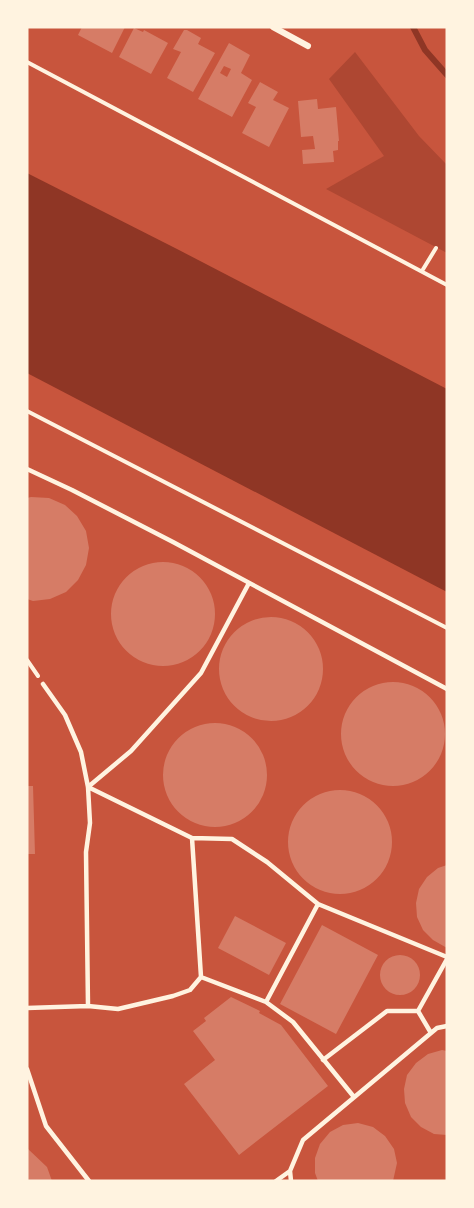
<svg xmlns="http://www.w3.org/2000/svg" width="474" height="1208" viewBox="0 0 474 1208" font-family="Helvetica,sans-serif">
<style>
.green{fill:#ae4732}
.water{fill:#8f3625}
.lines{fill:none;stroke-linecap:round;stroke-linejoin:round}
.stream{stroke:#8f3625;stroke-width:6}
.building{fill:#d67c66;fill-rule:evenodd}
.path{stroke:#fff3e0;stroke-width:4}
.service{stroke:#fff3e0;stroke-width:4.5}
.minor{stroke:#fff3e0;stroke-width:6}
</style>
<rect width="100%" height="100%" fill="#c8553d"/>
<path class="green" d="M355 52 419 136 447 165V253L326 189 384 156 329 79Z"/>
<path class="water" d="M27 173 177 249 447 389V592L27 373Z"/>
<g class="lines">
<path class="stream" d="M413 27 425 50 447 75"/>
</g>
<path class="building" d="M82 27H125L112 53 78 35Z
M134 28 143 32 144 30 168 43 151 74 119 57Z
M184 30H187L201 38 198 44 215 53 193 92 167 78 181 52 173 49Z
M229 43 250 55 241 73 252 80 232 117 198 99ZM224 66 231 69 227 77 220 73Z
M260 82 278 92 273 100 289 108 269 147 242 133 256 107 248 103Z
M317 99 318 109 336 107 339 141H338V150L333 151 334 162 303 164 302 150 315 149 313 136 301 137 298 101Z
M31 497 49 498 65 505 77 516 86 531 89 548 86 565 78 580 66 592 50 599 33 601 27 599V498Z
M111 614a52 52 0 1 1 104 0a52 52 0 1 1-104 0Z
M219 669a52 52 0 1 1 104 0a52 52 0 1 1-104 0Z
M341 734a52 52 0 1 1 104 0a52 52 0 1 1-104 0Z
M163 775a52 52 0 1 1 104 0a52 52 0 1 1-104 0Z
M27 786H33L35 854H27Z
M288 842a52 52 0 1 1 104 0a52 52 0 1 1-104 0Z
M447 865V948L433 940 423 930 417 917 416 903 419 889 427 877 438 868Z
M235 916 286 943 269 975 218 948Z
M322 925 378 955 336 1034 280 1004Z
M380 975a20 20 0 1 1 40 0a20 20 0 1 1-40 0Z
M231 997 260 1011 259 1013 281 1025 328 1086 239 1155 184 1084 215 1060 193 1031 206 1021 204 1018Z
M442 1050 447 1051V1135L434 1134 421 1127 411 1117 405 1103 404 1089 407 1075 416 1063 428 1054Z
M358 1123 373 1127 385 1136 394 1149 397 1163 393 1181H318L315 1173V1158L320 1144 330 1132 343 1125Z
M27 1148 47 1167 52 1181H27Z"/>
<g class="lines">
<path class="path" d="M27 62 447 285
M422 271 436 248
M27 411 447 628
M27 660 38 676"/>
<path class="service" d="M27 469 72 490 173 542 447 689
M249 583 201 673 131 751 88 787 192 838 232 839 267 862 318 904 447 957
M192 838 201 977
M266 1002 318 904
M88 1006 118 1009 173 996 190 990 201 977 266 1002 293 1022 354 1097
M27 1008 88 1006 86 852 90 823 88 787 81 752 65 715 43 684
M431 1033 418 1011 447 959
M323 1060 387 1011H418
M27 1069 46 1126 89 1181
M276 1181 290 1171
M291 1181 290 1171 303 1140 437 1028 447 1026"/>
<path class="minor" d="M273 27 308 46"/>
</g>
<rect width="474" height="1208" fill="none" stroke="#fff3e0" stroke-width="57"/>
</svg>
